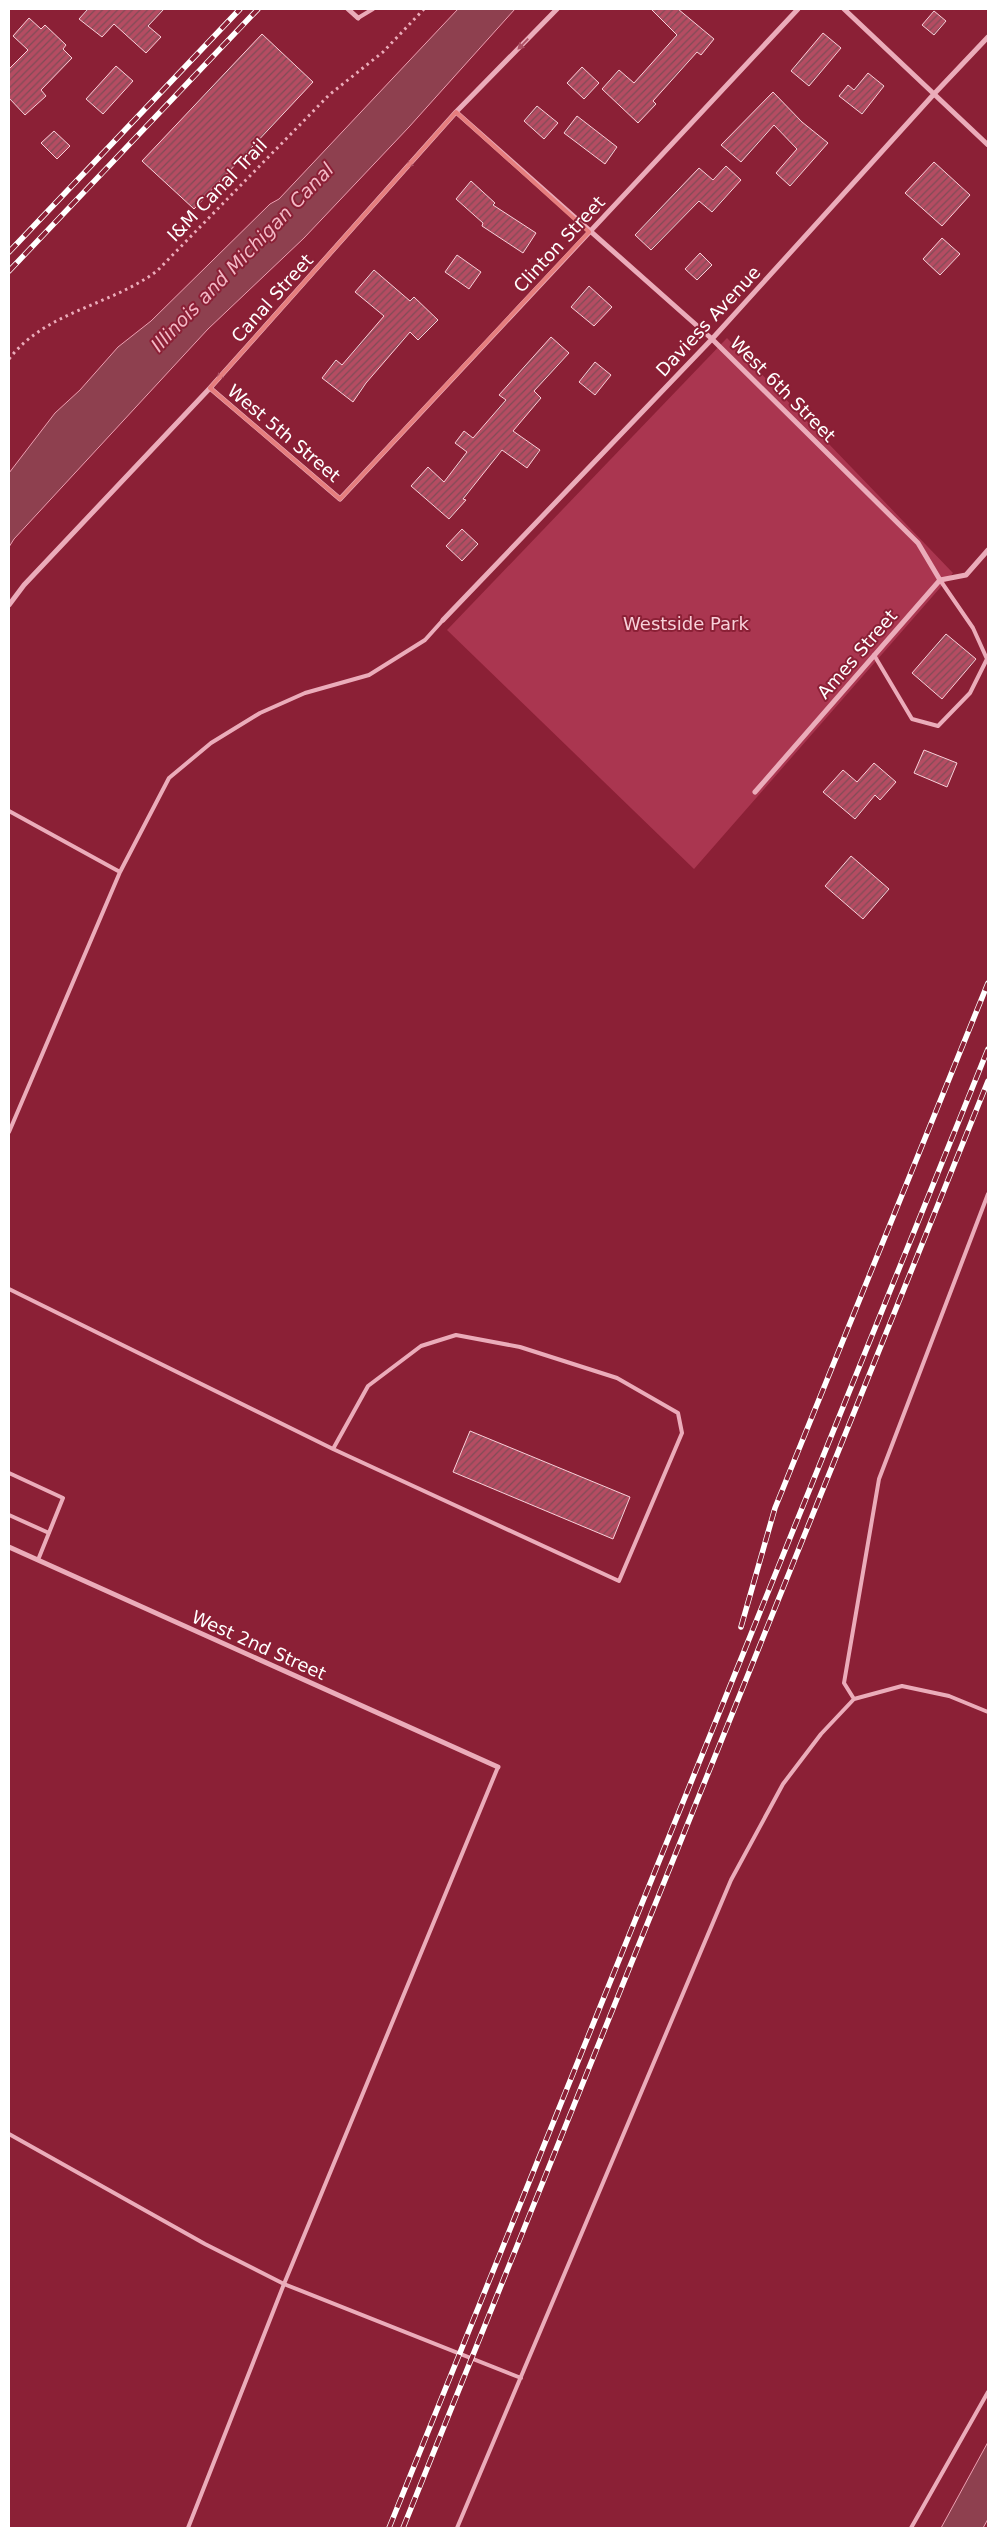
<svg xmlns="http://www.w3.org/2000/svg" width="997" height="2537" viewBox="0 0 997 2537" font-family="'DejaVu Sans',sans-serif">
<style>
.park{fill:#aa3650}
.water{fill:#8e404f;stroke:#eda0b2}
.building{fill:url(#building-hatch);stroke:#f8d1da}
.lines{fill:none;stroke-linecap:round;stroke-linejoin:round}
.path{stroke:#ebacba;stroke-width:3;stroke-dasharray:2.5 4;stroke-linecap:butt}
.service{stroke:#ebacba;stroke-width:4}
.minor{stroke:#ebacba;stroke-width:5}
.rail-casing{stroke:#fff;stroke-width:5.5}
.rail{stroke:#8b2036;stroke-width:4;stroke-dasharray:11;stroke-linecap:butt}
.oneway{fill:#ad5164}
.marked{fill:none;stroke:#e67e7e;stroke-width:4;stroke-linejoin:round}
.labels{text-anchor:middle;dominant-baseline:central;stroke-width:4;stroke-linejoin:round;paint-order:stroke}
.street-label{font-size:18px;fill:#fff;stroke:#8b2036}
.park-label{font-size:18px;fill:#f8d1da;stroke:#8b2036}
.water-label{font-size:19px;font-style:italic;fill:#f3b8c5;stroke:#8b2036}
</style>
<defs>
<pattern id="building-hatch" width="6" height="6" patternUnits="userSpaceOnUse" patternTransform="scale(1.25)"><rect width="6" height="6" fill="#b54c62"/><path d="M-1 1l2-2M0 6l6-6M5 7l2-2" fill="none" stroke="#804c57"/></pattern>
</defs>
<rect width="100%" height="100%" fill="#8b2036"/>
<path class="park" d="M727 338 953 573 694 869 447 630Z"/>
<path class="water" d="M458 9H515L409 127 304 238 208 329 14 539 9 547V473L55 413 80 390 118 347 151 321 270 204 279 199Z
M988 2442V2519L983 2528H941Z"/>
<path class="building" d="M88 9H164L148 26 161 37 146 53 114 24 102 37 79 19Z
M651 9H678L714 39 701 55 697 52 653 101 656 104 638 123 602 89 619 70 634 83 677 35Z
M934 11 946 21 934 35 922 25Z
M29 18 41 29 45 25 66 45 63 49 72 58 41 90 46 96 25 115 9 98V69L28 50 13 36Z
M823 33 841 48 809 86 791 71Z
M262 34 313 82 194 209 142 161Z
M116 66 133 81 103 114 86 99Z
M582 67 599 83 584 99 567 83Z
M868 73 884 86 862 114 839 96 848 85 854 90Z
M773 92 802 122 828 143 790 186 776 173 797 149 774 125 741 162 721 145Z
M537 106 558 123 544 139 524 121Z
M577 116 617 147 605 164 564 133Z
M54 131 70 146 57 159 41 143Z
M934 162 970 195 942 226 905 193Z
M726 166 741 180 712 212 699 201 651 250 635 235 699 168 713 180Z
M471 181 495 203 493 205 536 233 523 253 482 226 483 223 456 199Z
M942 238 960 254 940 275 923 259Z
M700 253 712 265 697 280 685 269Z
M457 255 481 272 469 289 445 272Z
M374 270 410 301 414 297 438 320 418 340 410 332 366 383 353 402 322 378 336 360 342 365 384 316 355 292Z
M589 286 612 307 594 326 571 307Z
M551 337 569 353 534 391 541 398 513 431 540 450 527 468 502 450 463 499 466 500 449 519 411 486 428 467 444 482 467 452 455 443 464 431 473 438 506 400 499 395Z
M595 362 611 375 595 395 579 382Z
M462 529 478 544 462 561 446 546Z
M946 634 976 659 942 699 912 673Z
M924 750 957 763 947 787 914 773Z
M874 763 896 782 880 800 875 795 855 819 823 792 843 770 857 782Z
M851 856 889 889 863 919 825 886Z
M470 1431 630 1497 613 1539 453 1472Z"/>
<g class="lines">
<path class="path" d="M9 359C46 311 110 306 157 271L329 95 383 52 424 9"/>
<path class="service" d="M358 18 373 9
M874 655 912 719 938 726 970 693 987 659 973 628 940 580
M9 811 120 872
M9 1132 120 872 169 778 211 743 260 713 305 693 369 675 425 640 443 620
M9 1289 333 1449 619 1581 682 1433 678 1413 617 1378 520 1347 456 1335 421 1346 368 1386 333 1449
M9 1473 63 1498 38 1560
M9 1515 49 1533
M854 1699 844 1683 879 1479 988 1194
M9 2134 205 2244 284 2284 521 2378
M188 2528 284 2284 498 1767
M457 2528 731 1880 783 1784 821 1734 854 1699 902 1686 949 1696 988 1712
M911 2528 988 2392"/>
<path class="minor" d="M348 9 358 18
M844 9 988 145
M456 112 712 339 918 543 940 580
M210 388 340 499 798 9
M9 605 24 585 210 388 456 112 557 9
M443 620 712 339 934 94 988 37
M755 792 940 580 966 575 988 550
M9 1547 498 1767"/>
<defs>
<path id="rail" d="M9 252 240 9
M9 271 258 9
M741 1627 775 1508 988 983
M389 2528 988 1049
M403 2528 988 1081"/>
</defs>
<use href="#rail" class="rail-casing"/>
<use href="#rail" class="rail"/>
</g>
<defs><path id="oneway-solid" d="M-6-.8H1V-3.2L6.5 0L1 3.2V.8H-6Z" transform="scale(1.25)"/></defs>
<g class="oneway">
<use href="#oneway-solid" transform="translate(523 44) rotate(134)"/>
<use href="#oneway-solid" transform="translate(412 162) rotate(132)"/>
<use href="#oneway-solid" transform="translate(222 374) rotate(132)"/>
</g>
<path class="marked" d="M456 112 589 232 340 499 210 388Z"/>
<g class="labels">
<g class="street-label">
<text transform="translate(217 190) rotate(-46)">I&amp;M Canal Trail</text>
<text transform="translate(559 244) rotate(-47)">Clinton Street</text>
<text transform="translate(272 298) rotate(-48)">Canal Street</text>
<text transform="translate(708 321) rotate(-47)">Daviess Avenue</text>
<text transform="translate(783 389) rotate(45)">West 6th Street</text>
<text transform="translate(284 433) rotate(40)">West 5th Street</text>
<text transform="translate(857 654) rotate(-49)">Ames Street</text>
<text transform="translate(259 1645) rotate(24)">West 2nd Street</text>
</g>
<g class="park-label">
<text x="686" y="623">Westside Park</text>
</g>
<g class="water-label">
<text transform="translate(242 257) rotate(-46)">Illinois and Michigan Canal</text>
</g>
</g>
<rect width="997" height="2537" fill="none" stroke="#ffffff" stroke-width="20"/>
</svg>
